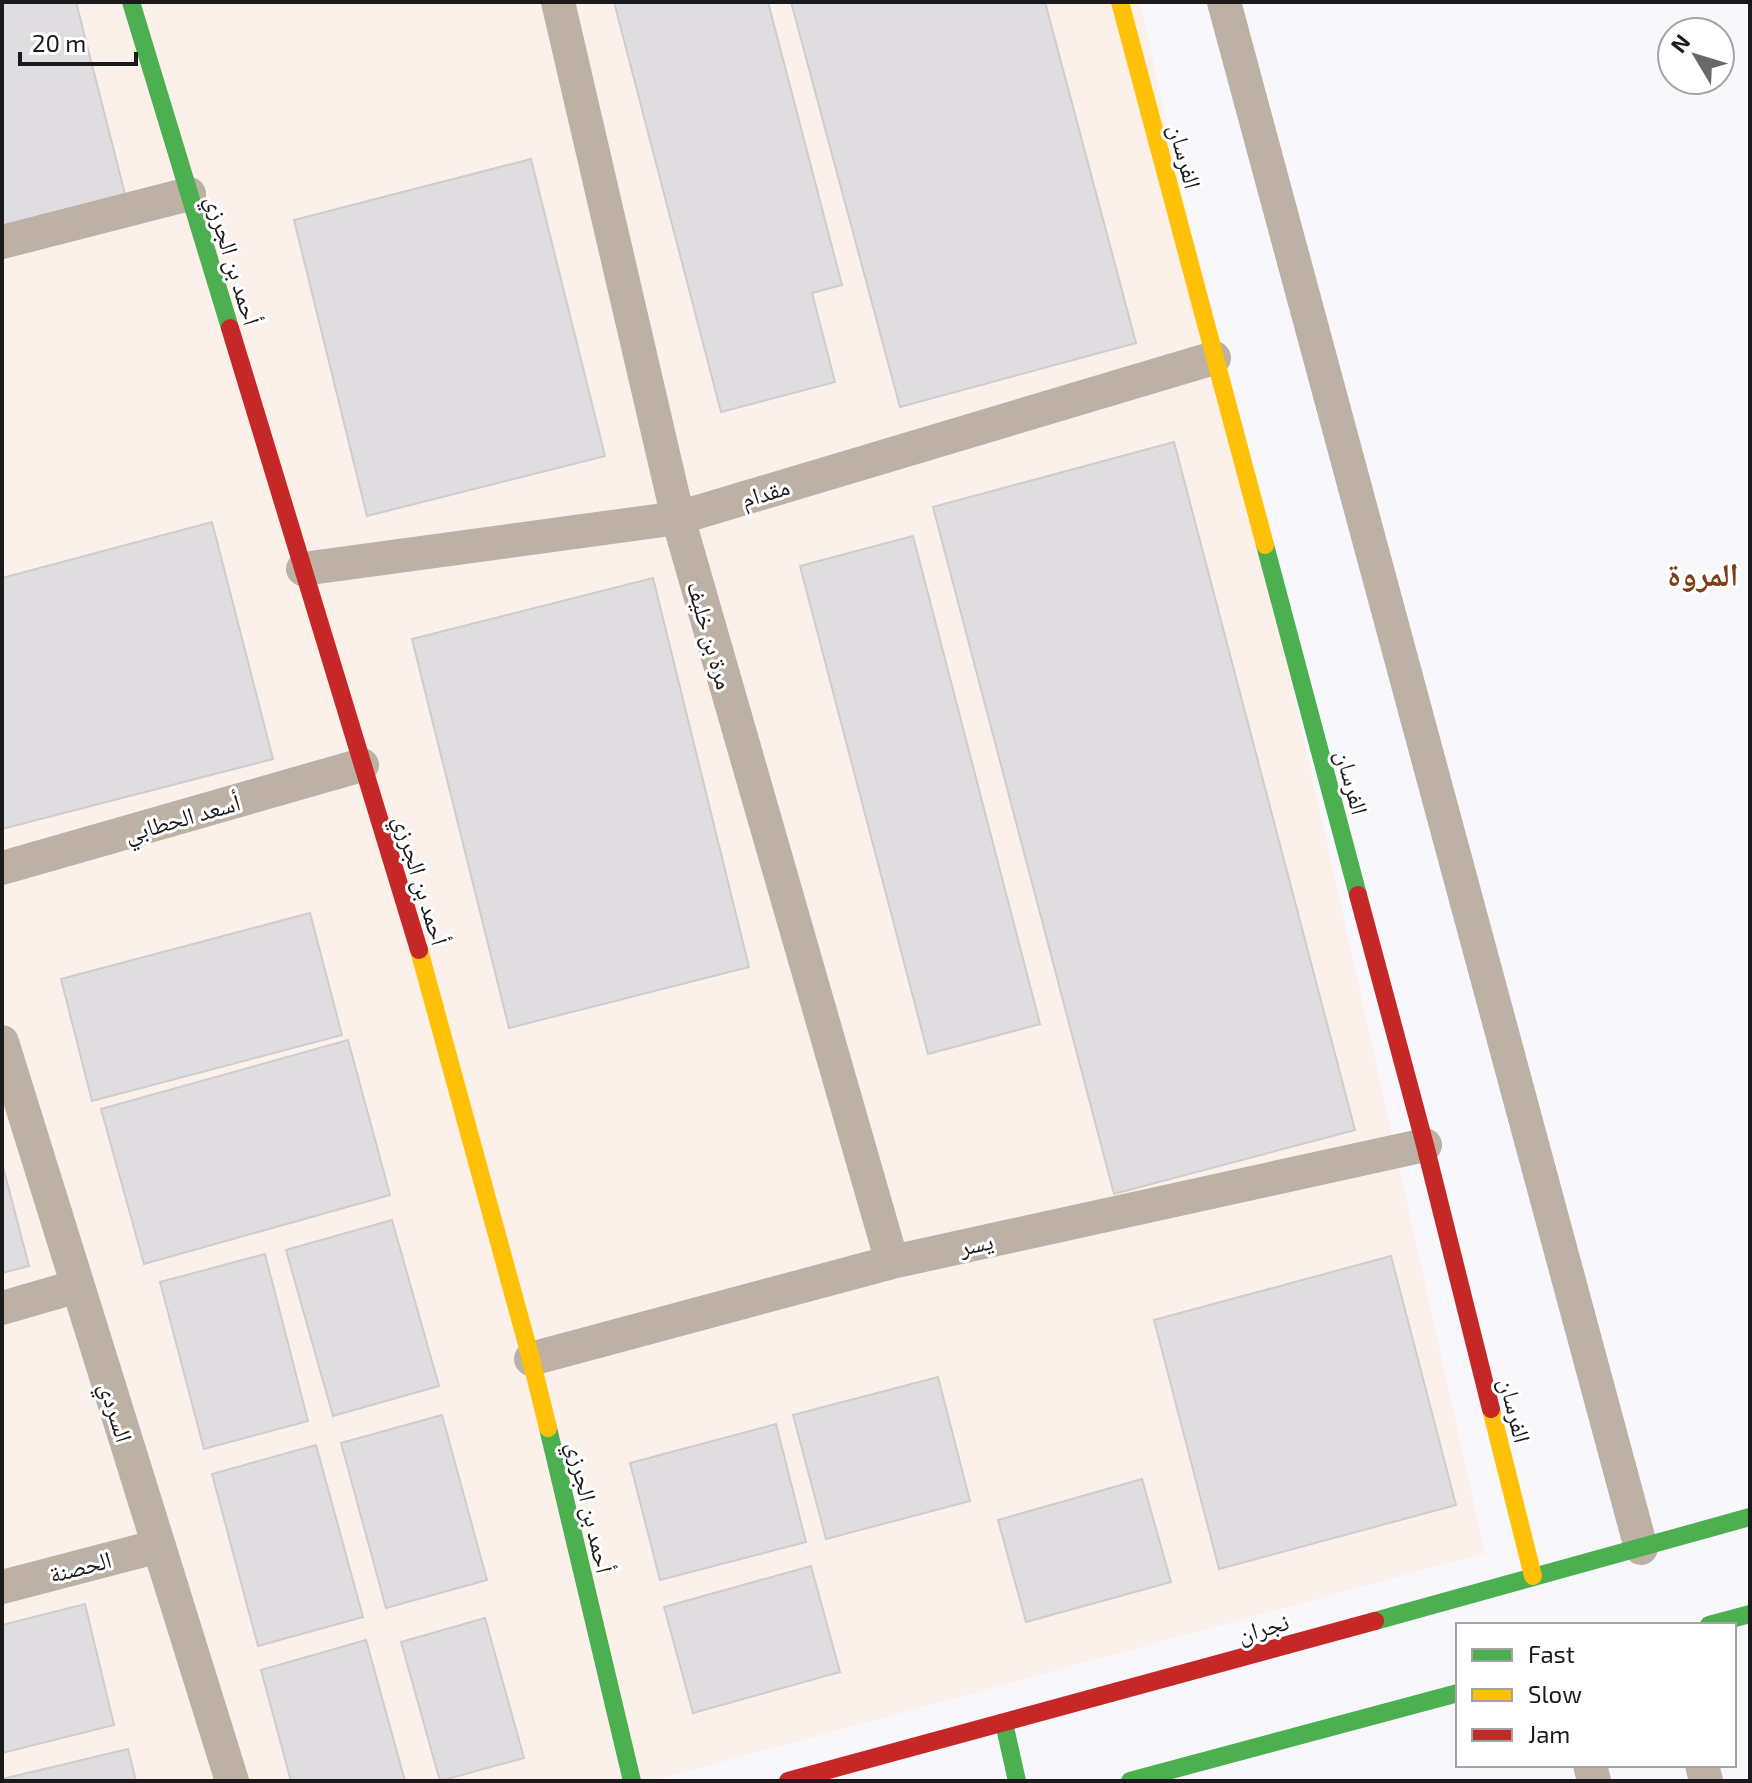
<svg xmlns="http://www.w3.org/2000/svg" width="1752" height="1783" viewBox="0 0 1752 1783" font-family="'Exo 2','Noto Naskh Arabic',sans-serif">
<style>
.commercial{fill:#fbf0ea}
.building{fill:#dfdddf;stroke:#cecdce;stroke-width:2}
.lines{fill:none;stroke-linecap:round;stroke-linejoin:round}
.street{stroke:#bdb1a5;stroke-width:34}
.fast{stroke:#4caf50;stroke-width:18}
.slow{stroke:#ffc107;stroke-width:18}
.jam{stroke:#c62828;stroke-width:18}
.labels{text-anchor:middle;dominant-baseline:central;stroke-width:6;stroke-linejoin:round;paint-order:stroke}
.street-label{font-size:24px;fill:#1a1a1c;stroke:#fff}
.district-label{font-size:32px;font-weight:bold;fill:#7c3e16;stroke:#fff}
</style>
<rect width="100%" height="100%" fill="#f8f8fc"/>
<path class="commercial" d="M2 2H1140L1485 1553 652 1781H2Z"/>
<path class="building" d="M2 2H76L126 198 2 230Z
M614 2H768L842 285 812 293 835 382 721 412Z
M791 2H1045L1136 343 900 407Z
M531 159 605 456 367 516 294 220Z
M1174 442 1355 1130 1114 1194 933 507Z
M212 522 273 759 2 829V578Z
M913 536 1040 1024 928 1054 800 566Z
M653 578 749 967 509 1028 412 639Z
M310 913 342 1035 92 1101 61 979Z
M348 1040 390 1195 144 1264 101 1109Z
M2 1163 29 1266 2 1273Z
M392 1220 439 1386 333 1416 286 1250Z
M265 1254 308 1421 204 1449 160 1282Z
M1391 1256 1456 1505 1219 1569 1154 1320Z
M938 1377 970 1501 826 1539 793 1415Z
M442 1415 487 1580 386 1608 341 1443Z
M776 1424 806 1542 660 1580 630 1463Z
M316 1445 363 1617 258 1646 212 1474Z
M1142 1479 1171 1582 1026 1622 998 1520Z
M811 1566 840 1672 693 1713 664 1607Z
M85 1604 114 1725 2 1753V1625Z
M485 1618 524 1758 440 1781 401 1642Z
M366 1640 405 1781H291L261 1670Z
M128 1749 136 1781H2V1779Z"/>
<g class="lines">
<path class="street" d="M558 2 678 518 892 1262
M1224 2 1641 1548
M2 242 189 194
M303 569 678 518 1214 358
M2 868 362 765
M2 1042 232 1781
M2 1308 78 1286
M531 1359 892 1262 1425 1145
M2 1587 159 1546
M1590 1765 1594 1781
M1702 1765 1706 1781"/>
<path class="fast" d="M131 2 230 328
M1265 545 1358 895
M548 1428 632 1781
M1375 1621 1750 1517
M1709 1625 1750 1614
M1004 1723 1017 1781
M1130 1781 1458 1693"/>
<path class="slow" d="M1120 2 1265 545
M419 950 531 1359 548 1428
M1491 1409 1533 1576"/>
<path class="jam" d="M230 328 419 950
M1358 895 1425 1145 1491 1409
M788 1781 1375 1621"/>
</g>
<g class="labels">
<g class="street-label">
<text transform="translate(1186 156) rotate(75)">الفرسان</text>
<text transform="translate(234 260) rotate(73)">أحمد بن الجرزي</text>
<text transform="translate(765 492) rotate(-17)">مقدام</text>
<text transform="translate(711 635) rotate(74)">مرة بن خليف</text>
<text transform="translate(1353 782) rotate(75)">الفرسان</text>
<text transform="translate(182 817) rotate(-16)">أسعد الحطابي</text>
<text transform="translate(422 880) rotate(73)">أحمد بن الجرزي</text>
<text transform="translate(976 1243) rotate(-12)">يسر</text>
<text transform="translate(1516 1410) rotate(76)">الفرسان</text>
<text transform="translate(117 1412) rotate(73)">السردي</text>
<text transform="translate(591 1507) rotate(77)">أحمد بن الجرزي</text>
<text transform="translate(80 1566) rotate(-15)">الحصنة</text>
<text transform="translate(1263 1627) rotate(-16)">نجران</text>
</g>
<g class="district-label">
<text x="1703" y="573">المروة</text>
</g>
</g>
<rect width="1752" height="1783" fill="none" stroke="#1a1a1c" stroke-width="8"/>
<rect x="1456" y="1623" width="280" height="144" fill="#ffffff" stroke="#a3a3a4" stroke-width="2"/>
<rect x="1472" y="1649" width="40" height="12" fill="#4caf50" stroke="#a3a3a4" stroke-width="2"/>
<text x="1528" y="1663" font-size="24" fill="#1a1a1c">Fast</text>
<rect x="1472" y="1689" width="40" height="12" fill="#ffc107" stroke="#a3a3a4" stroke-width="2"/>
<text x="1528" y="1703" font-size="24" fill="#1a1a1c">Slow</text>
<rect x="1472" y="1729" width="40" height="12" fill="#c62828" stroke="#a3a3a4" stroke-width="2"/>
<text x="1528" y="1743" font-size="24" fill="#1a1a1c">Jam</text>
<g transform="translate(1696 56) rotate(308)"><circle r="38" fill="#ffffff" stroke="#a3a3a4" stroke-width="2"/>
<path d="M0-6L14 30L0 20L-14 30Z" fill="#68686a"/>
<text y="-12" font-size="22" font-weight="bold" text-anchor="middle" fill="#1a1a1c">N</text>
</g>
<path d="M20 52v12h116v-12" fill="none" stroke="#1a1a1c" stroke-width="4"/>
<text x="32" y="52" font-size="24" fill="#1a1a1c" stroke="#ffffff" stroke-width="6" paint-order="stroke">20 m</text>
</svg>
